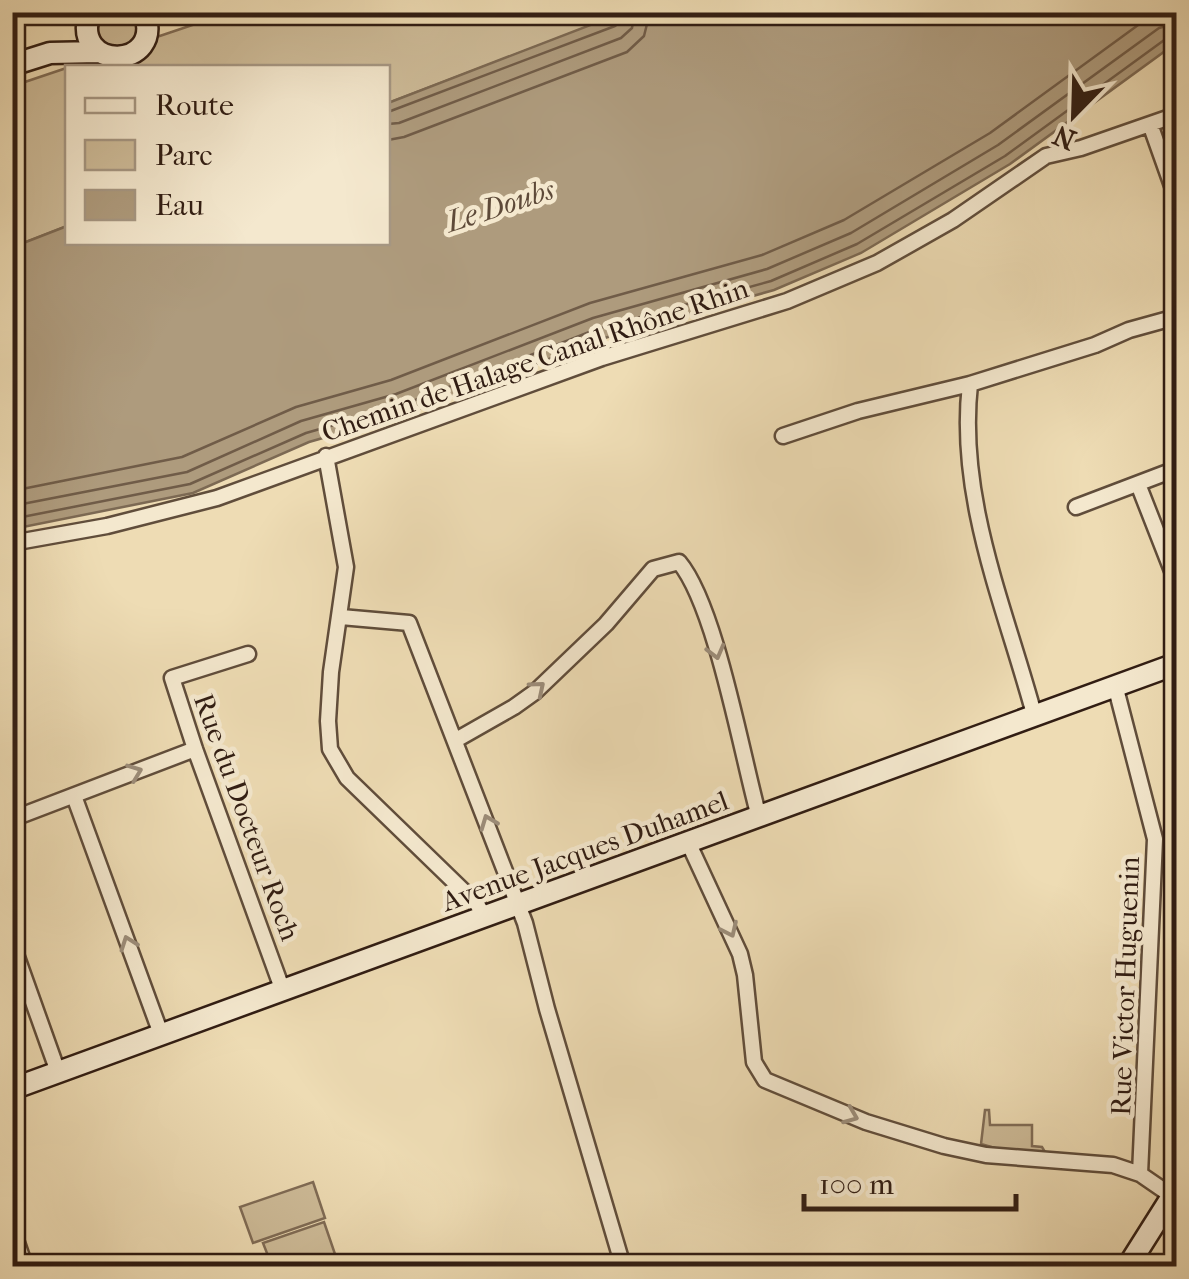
<svg xmlns="http://www.w3.org/2000/svg" width="1189" height="1279" viewBox="0 0 1189 1279" font-family="'IM FELL French Canon',serif">
<style>
.green{fill:#cebc99;stroke:#806c56;stroke-width:2.5}
.water{fill:#ae9b7d;stroke:#7c6953;stroke-width:2.5}
.lines{fill:none;stroke-linecap:round;stroke-linejoin:round}
.shore{stroke:#705c48;stroke-width:2.5}
.street-casing{stroke:#604d3b;stroke-width:19}
.secondary-casing{stroke:#311d13;stroke-width:25}
.street{stroke:#f4e8ce;stroke-width:14}
.secondary{stroke:#f4e8ce;stroke-width:20}
.oneway{stroke:#9c8d7a}
.labels{text-anchor:middle;dominant-baseline:central;stroke-width:9;stroke-linejoin:round;paint-order:stroke}
.street-label{font-size:28px;fill:#311d13;stroke:#f4e8ce}
.water-label{font-size:30px;font-style:italic;fill:#5d4938;stroke:#f4e8ce}
</style>
<rect width="100%" height="100%" fill="#eedcb4"/>
<filter id="stains"><feTurbulence type="fractalNoise" baseFrequency=".002" numOctaves="4"/><feColorMatrix values="0 0 0 0 .2 0 0 0 0 .09 0 0 0 0 .02 0 0 0 .5 -.17"/></filter>
<radialGradient id="worn" r=".72"><stop offset=".6" stop-color="#630" stop-opacity="0"/><stop offset="1" stop-color="#630" stop-opacity=".3"/></radialGradient>
<path class="green" d="M102 13 134 14C141 26 137 37 127 47L228 13H624L388 103V68H68L67 226 13 247V86L123 49C109 46 103 45 97 32Z
M985 1110H989L990 1125H1032V1146L1042 1147 1045 1152 1012 1153 981 1144Z
M313 1182 325 1218 253 1243 240 1207Z
M324 1222 336 1257 310 1266H272L263 1243Z"/>
<path class="water" d="M624 12 1176 13V43L1010 164 861 253 774 290 601 339 403 415 309 442 193 493 13 529V247L67 226 68 242H388V103Z"/>
<g class="lines">
<path class="shore" d="M388 112 615 26 622 21 623 12
M388 124 399 123 621 38 632 28 635 12
M388 140 404 137 627 52 644 36 650 12
M12 491 182 457 296 407 391 380 590 303 762 255 844 220 990 133 1156 12
M12 506 187 472 301 421 396 394 593 318 767 269 851 233 998 145 1159 28 1176 23
M12 519 190 484 306 433 400 406 597 329 771 281 857 244 1005 156 1167 38 1176 36"/>
<defs>
<path id="street" d="M1150 124 1176 197
M783 436 858 411 970 384
M326 456 346 567 331 672 328 721 330 749 347 778 477 904 484 916
M1138 484 1176 581
M1076 507 1176 469
M12 543 107 526 217 498 602 358 787 301 877 263 953 220 1046 156 1081 148 1176 115
M341 617 409 623 525 923 547 1009 623 1266
M248 654 172 678 195 749 283 991
M1115 685 1155 839 1140 1174
M1034 714C1005 607 957 498 970 384L1095 345 1129 330 1176 317
M456 740 514 707 535 692 606 624 653 569 679 562C716 606 742 756 759 817
M74 796 161 1034
M12 819 195 749
M688 842 740 954 745 975 754 1062 765 1080 866 1122 944 1146 986 1155 1113 1165 1140 1174 1172 1196
M12 943 58 1072
M12 1228 25 1266"/>
<path id="secondary" d="M90 12C69 72 166 71 144 12
M12 65 50 53 99 52
M12 1089 1176 664
M1128 1266 1176 1190"/>
</defs>
<use href="#street" class="street-casing"/>
<use href="#secondary" class="secondary-casing"/>
<use href="#street" class="street"/>
<use href="#secondary" class="secondary"/>
</g>
<defs><path id="oneway-chevron" d="M-2-3.5L2.5 0L-2 3.5" fill="none" stroke-width="1.6" stroke-linecap="round" stroke-linejoin="round" transform="scale(2.5)"/></defs>
<g class="oneway">
<use href="#oneway-chevron" transform="translate(716 652) rotate(75)"/>
<use href="#oneway-chevron" transform="translate(538 688) rotate(-40)"/>
<use href="#oneway-chevron" transform="translate(135 772) rotate(-21)"/>
<use href="#oneway-chevron" transform="translate(488 822) rotate(-111)"/>
<use href="#oneway-chevron" transform="translate(730 930) rotate(65)"/>
<use href="#oneway-chevron" transform="translate(128 943) rotate(-110)"/>
<use href="#oneway-chevron" transform="translate(851 1116) rotate(22)"/>
</g>
<g class="labels">
<g class="street-label">
<text transform="translate(535 360) rotate(-19)">Chemin de Halage Canal Rhône Rhin</text>
<text transform="translate(247 817) rotate(70)">Rue du Docteur Roch</text>
<text transform="translate(585 851) rotate(-20)">Avenue Jacques Duhamel</text>
<text transform="translate(1125 986) rotate(-88)">Rue Victor Huguenin</text>
</g>
<g class="water-label">
<text transform="translate(500 206) rotate(-18)">Le Doubs</text>
</g>
</g>
<rect width="1189" height="1279" fill="none" stroke="#eedcb4" stroke-width="50"/>
<rect x="15" y="15" width="1159" height="1249" fill="none" stroke="#311d13" stroke-width="5"/>
<rect x="25" y="25" width="1139" height="1229" fill="none" stroke="#311d13" stroke-width="2.5"/>
<rect x="65" y="65" width="325" height="180" fill="#f4e8ce" stroke="#a69783" stroke-width="2.5"/>
<rect x="85" y="98" width="50" height="15" fill="#f4e8ce" stroke="#a69783" stroke-width="2.5"/>
<text x="155" y="115" font-size="30" fill="#311d13">Route</text>
<rect x="85" y="140" width="50" height="30" fill="#cebc99" stroke="#a69783" stroke-width="2.5"/>
<text x="155" y="165" font-size="30" fill="#311d13">Parc</text>
<rect x="85" y="190" width="50" height="30" fill="#ae9b7d" stroke="#a69783" stroke-width="2.5"/>
<text x="155" y="215" font-size="30" fill="#311d13">Eau</text>
<g transform="translate(1074 115) rotate(203)" stroke="#f4e8ce" stroke-width="8" paint-order="stroke">
<path d="M0-8L18 38L0 25L-18 38Z" fill="#311d13"/>
<text y="-15" font-size="28" font-weight="bold" text-anchor="middle" fill="#311d13">N</text>
</g>
<path d="M804 1194v15h212v-15" fill="none" stroke="#311d13" stroke-width="5"/>
<text x="819" y="1194" font-size="30" fill="#311d13" stroke="#f4e8ce" stroke-width="8" paint-order="stroke">100 m</text>
<rect width="100%" height="100%" filter="url(#stains)"/>
<rect width="100%" height="100%" fill="url(#worn)"/>
</svg>
